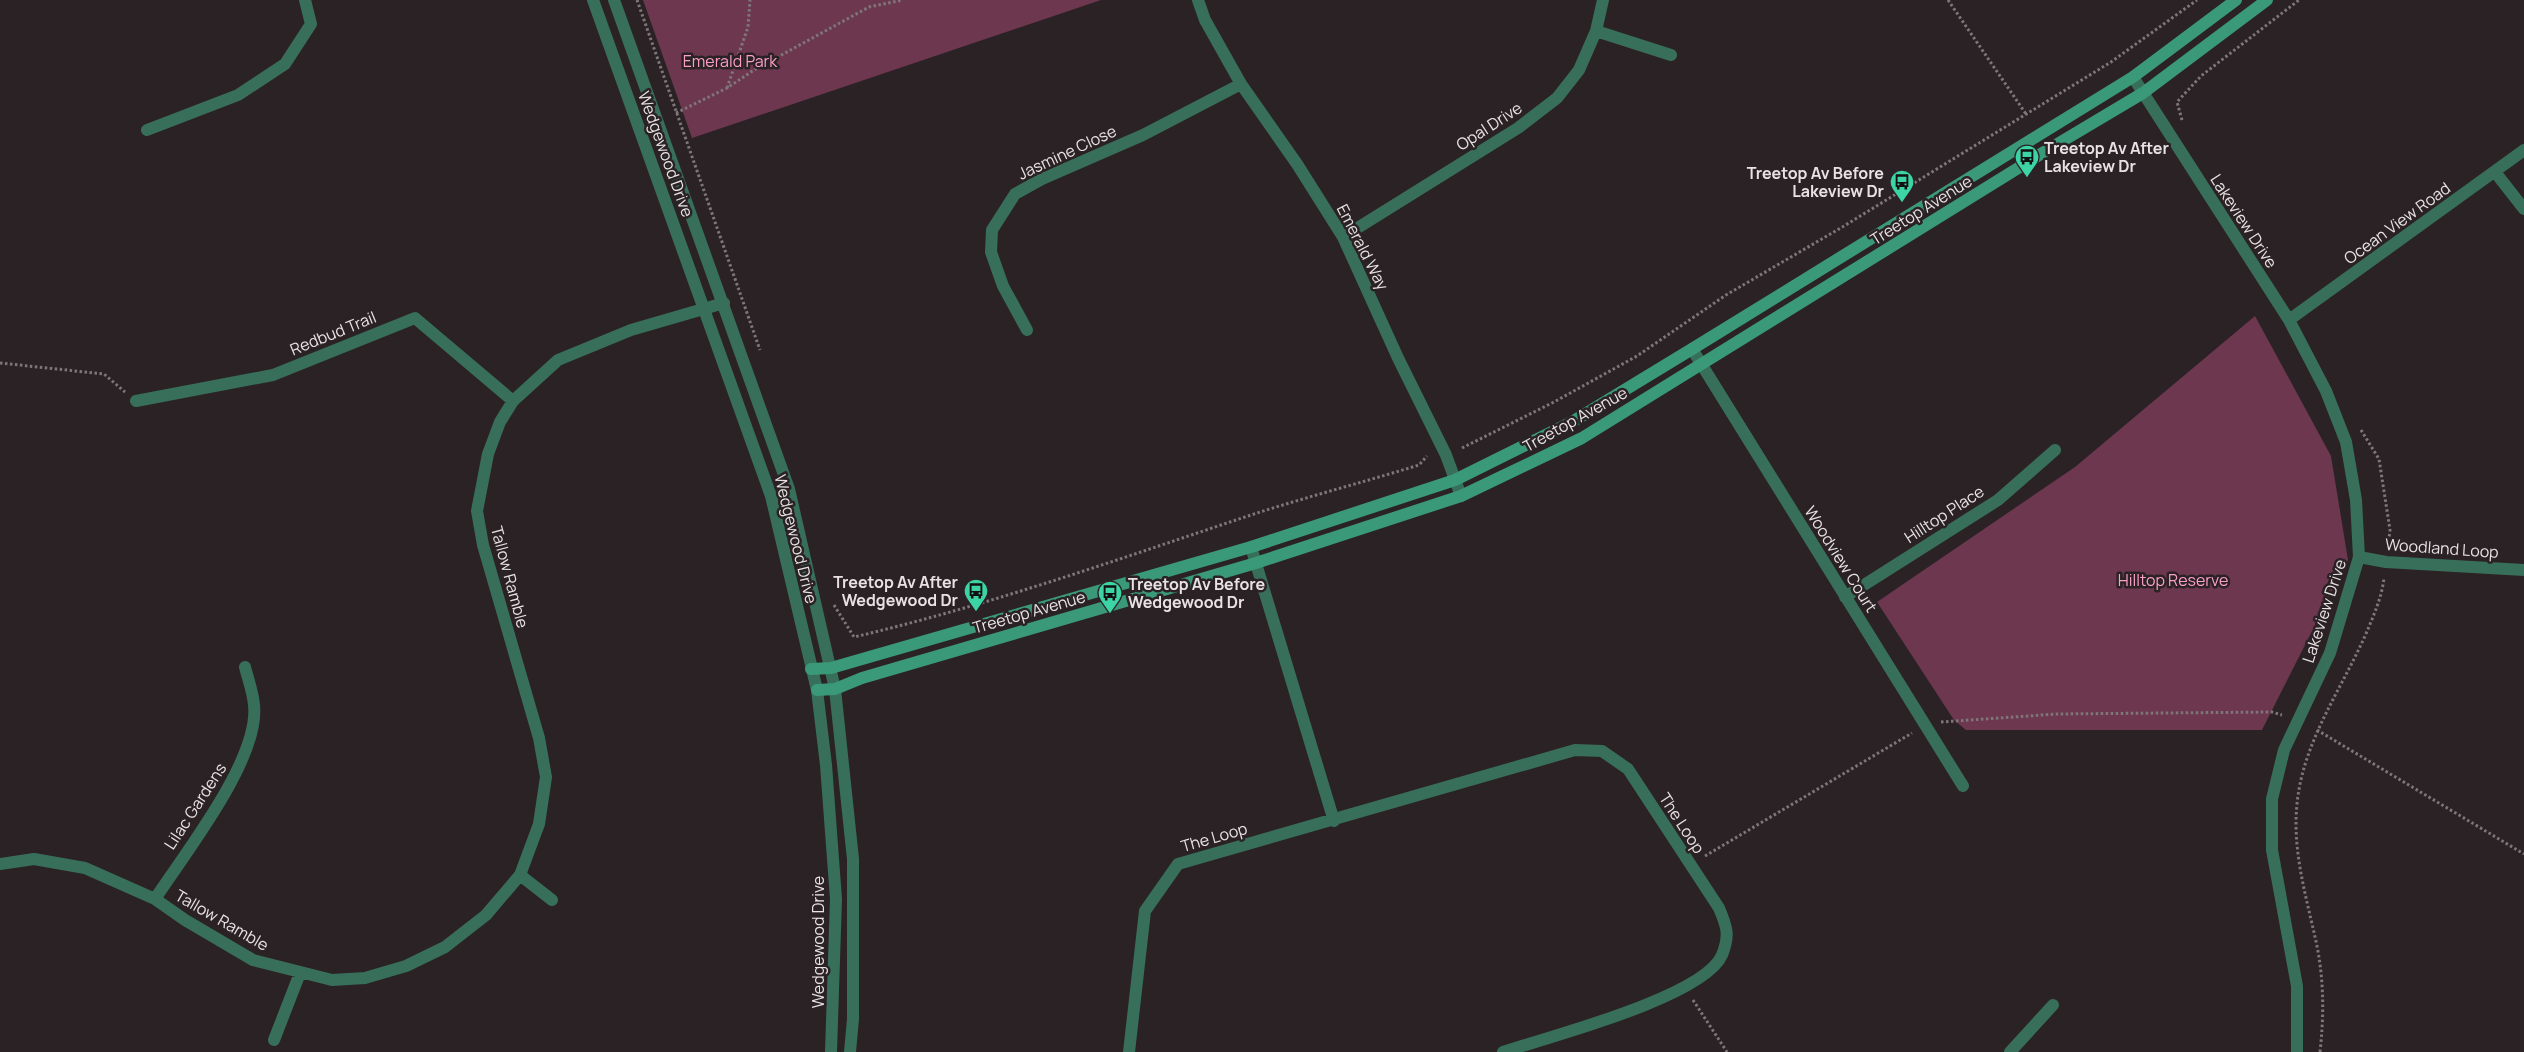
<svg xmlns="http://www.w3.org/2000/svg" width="2524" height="1052" viewBox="0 0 2524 1052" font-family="Manrope,sans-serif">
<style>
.green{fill:#6d374f}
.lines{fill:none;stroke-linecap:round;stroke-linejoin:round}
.path{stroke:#7e7679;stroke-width:3;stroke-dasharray:2.5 2.5;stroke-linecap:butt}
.minor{stroke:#386f5a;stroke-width:12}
.tertiary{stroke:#386f5a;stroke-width:12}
.secondary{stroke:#3a9978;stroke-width:12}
.labels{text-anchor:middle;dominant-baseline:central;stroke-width:5;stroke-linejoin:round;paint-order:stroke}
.park-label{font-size:16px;fill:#fc9ec6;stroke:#2b2225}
.street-label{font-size:16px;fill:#e8e2e4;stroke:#2b2225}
.poi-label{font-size:16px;font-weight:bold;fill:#e8e2e4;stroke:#2b2225;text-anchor:start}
</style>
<rect width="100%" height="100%" fill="#2b2225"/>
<path class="green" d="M643 0H1101L692 138Z
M2255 316 2331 456 2348 560 2262 730H1966L1954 720 1877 602 2075 467Z"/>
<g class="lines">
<path class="path" d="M637 0 760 350
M1948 0 2026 114
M727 88 748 27 750 0
M676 113 727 88 754 70 869 7 903 0
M2182 120 2177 102 2201 76 2299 0
M0 363 104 374 125 392
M2361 430 2379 459 2390 530 2388 547
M1462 448 1554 402 1637 356 1726 295 1844 226 2111 62 2197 0
M834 605 854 637C987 606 1116 560 1245 517 1302 498 1361 483 1419 465L1427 456
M1941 722 2057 714 2272 712 2282 715
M2317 730 2524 854
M1705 856 1912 733
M1693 1000 1727 1052
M2320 1052C2324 1016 2324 982 2317 946 2307 899 2292 852 2297 804 2303 740 2344 686 2368 629 2375 612 2382 596 2384 578"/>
<path class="minor" d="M1198 0 1205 20 1241 84 1297 164 1343 237 1398 358 1446 455 1461 496
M1596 31 1671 55
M2133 77 2289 320 2326 391 2346 442 2356 500 2359 557 2330 653 2284 750 2272 799V850L2297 986V1052
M147 130 238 95 285 64 311 24 305 0
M2495 172 2524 209
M1343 237 1518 128 1557 98 1579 70 1596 31 1603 0
M2289 320 2524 150
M1027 330 1003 286 991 252 992 230 1015 194 1042 179 1143 135 1241 84
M1692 349 1963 786
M136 401 273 375 415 318 513 401
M1251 547 1334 821
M2359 557 2386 562 2524 570
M1845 597 1998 500 2055 450
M0 864 34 859 85 868 155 899 185 920 253 960 332 980 365 978 406 966 445 947 486 915 520 875 539 824 546 777 539 738 483 545 477 511 488 454 500 422 513 401 558 360 631 330 724 303
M520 875 552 900
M155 899C185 853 260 759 254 705 253 692 248 679 245 667
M274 1040 300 973
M1129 1052 1145 911 1178 864 1575 750 1602 751 1628 769 1719 908C1727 927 1730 935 1722 955 1704 997 1548 1037 1503 1052
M2010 1052 2053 1005"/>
<path class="tertiary" d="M593 0 771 496 817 690 826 765 836 899 831 1052
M614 0 789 489 835 689 853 859V1019L850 1052"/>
<path class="secondary" d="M811 669 831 668 1251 547 1455 480 1572 422 1692 349 2133 77 2236 0
M817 690 835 689 862 678 1256 563 1461 496 1582 438 2044 152 2143 93 2267 0"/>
</g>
<defs>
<symbol id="bus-pin" viewBox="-11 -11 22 30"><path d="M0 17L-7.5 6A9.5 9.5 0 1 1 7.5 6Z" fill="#3cd4a4" stroke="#2b2225"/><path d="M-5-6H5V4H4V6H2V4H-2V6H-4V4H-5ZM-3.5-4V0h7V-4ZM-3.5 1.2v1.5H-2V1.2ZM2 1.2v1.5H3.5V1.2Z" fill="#111"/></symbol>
</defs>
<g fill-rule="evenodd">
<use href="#bus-pin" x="2013" y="143" width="28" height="38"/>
<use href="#bus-pin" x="1888" y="168" width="28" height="38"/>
<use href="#bus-pin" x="962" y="577" width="28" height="38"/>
<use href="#bus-pin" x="1096" y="579" width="28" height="38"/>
</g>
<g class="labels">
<g class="park-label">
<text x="730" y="61">Emerald Park</text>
<text x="2173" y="580">Hilltop Reserve</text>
</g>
<g class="street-label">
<text transform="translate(1489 126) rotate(-33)">Opal Drive</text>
<text transform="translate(1067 152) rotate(-25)">Jasmine Close</text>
<text transform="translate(666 154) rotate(70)">Wedgewood Drive</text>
<text transform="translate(1921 210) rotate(-32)">Treetop Avenue</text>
<text transform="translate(2244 221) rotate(57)">Lakeview Drive</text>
<text transform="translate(2397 223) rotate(-36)">Ocean View Road</text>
<text transform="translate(1363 247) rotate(63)">Emerald Way</text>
<text transform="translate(333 333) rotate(-22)">Redbud Trail</text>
<text transform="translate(1575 419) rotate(-29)">Treetop Avenue</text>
<text transform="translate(1944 514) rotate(-33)">Hilltop Place</text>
<text transform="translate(796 539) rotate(76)">Wedgewood Drive</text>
<text transform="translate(2442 548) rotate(4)">Woodland Loop</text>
<text transform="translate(1841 559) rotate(58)">Woodview Court</text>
<text transform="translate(510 577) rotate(75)">Tallow Ramble</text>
<text transform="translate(2324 611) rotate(-72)">Lakeview Drive</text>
<text transform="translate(1029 612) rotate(-16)">Treetop Avenue</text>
<text transform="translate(195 806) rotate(-57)">Lilac Gardens</text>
<text transform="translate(1682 823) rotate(57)">The Loop</text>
<text transform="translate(1214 837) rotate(-16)">The Loop</text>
<text transform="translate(222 920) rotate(30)">Tallow Ramble</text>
<text transform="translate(818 942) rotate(-90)">Wedgewood Drive</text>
</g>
<g class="poi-label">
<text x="2044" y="148">Treetop Av After<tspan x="2044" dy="18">Lakeview Dr</tspan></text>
<text x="1884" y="173" text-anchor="end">Treetop Av Before<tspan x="1884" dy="18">Lakeview Dr</tspan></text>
<text x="958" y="582" text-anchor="end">Treetop Av After<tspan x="958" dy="18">Wedgewood Dr</tspan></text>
<text x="1128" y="584">Treetop Av Before<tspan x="1128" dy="18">Wedgewood Dr</tspan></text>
</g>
</g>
</svg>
